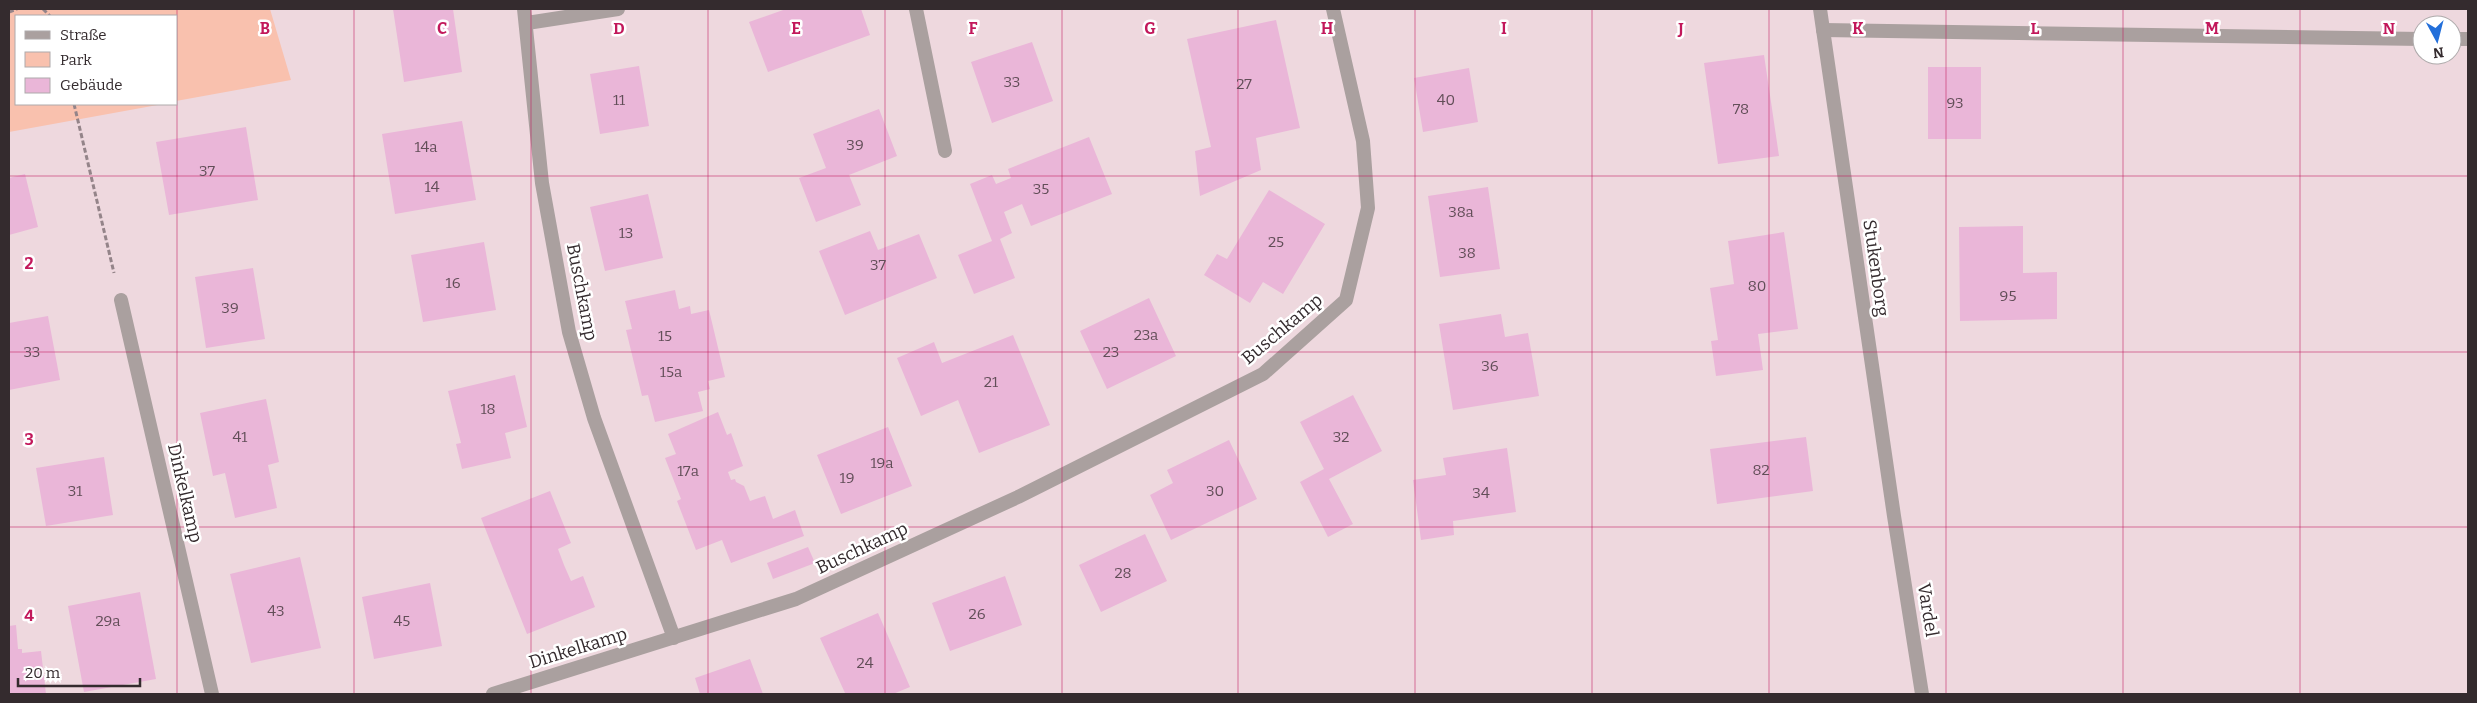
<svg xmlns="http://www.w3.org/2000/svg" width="2477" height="703" viewBox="0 0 2477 703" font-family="Bitter,serif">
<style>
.green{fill:#f9c1ae}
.building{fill:#eab6d8}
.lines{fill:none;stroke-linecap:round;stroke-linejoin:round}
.path{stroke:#948489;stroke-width:3;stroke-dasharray:5 2.5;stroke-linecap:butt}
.service{stroke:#aaa09f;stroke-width:14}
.minor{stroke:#aaa09f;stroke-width:14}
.grid{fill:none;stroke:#c2185b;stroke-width:1;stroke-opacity:0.55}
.labels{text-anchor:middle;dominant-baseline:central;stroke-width:5;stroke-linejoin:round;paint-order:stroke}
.number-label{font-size:15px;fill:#624e58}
.street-label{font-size:18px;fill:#342b2e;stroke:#fff}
.grid-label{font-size:16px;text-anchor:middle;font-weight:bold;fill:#c2185b;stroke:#fff;stroke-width:5;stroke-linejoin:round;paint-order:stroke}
</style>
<rect width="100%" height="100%" fill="#eed8de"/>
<path class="green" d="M9 9H270L291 80 176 101V16H16V104H163L9 132Z"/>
<path class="building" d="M393 9H453L462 72 404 82Z
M786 9H861L870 35 768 72 749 22Z
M1276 20 1300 128 1256 138 1261 170 1200 196 1195 151 1211 147 1187 39Z
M1032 42 1053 101 992 123 971 62Z
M1764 55 1779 156 1718 164 1704 63Z
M639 66 649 126 600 134 590 74Z
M1928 67H1981V139H1928Z
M1469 68 1478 122 1423 132 1414 78Z
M879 109 897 156 849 175 861 205 816 222 799 178 826 168 813 134Z
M462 121 476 200 395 214 382 134Z
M246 127 258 200 169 215 156 142Z
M1089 137 1112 194 1031 226 1022 204 1004 212 1012 233 1000 239 1015 278 974 294 958 255 992 241 970 184 992 175 996 184 1011 178 1008 169Z
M25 174 38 227 9 235V178Z
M1488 187 1500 269 1440 277 1428 196Z
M1269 190 1325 224 1283 294 1263 282 1250 303 1204 275 1217 254 1227 259Z
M648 194 663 258 605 271 590 207Z
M2023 226V273L2057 272V319L1960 321 1959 227Z
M870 231 878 250 919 234 937 278 845 315 819 251Z
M1784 232 1798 329 1758 334 1763 370 1716 376 1711 341 1718 340 1710 288 1734 284 1728 241Z
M484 242 496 310 423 322 411 255Z
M253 268 265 339 206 348 195 277Z
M675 290 679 309 690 306 691 314 709 310 725 377 708 381 710 389 698 392 703 411 655 422 648 395 642 396 626 330 632 329 625 301Z
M1149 298 1176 356 1107 389 1080 331Z
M1501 314 1505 337 1528 333 1539 396 1453 410 1439 324Z
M48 316 60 380 9 390V323Z
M1013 335 1050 425 979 453 958 400 921 416 897 358 934 342 942 363Z
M515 375 527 427 505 433 511 458 462 469 456 444 461 443 448 391Z
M1353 395 1382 451 1329 479 1353 524 1328 537 1300 482 1324 469 1300 422Z
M266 399 279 462 268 465 277 508 235 518 225 473 213 476 200 413Z
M718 412 727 435 731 433 743 466 728 472 731 480 735 479 736 482 744 486 750 501 765 496 773 519 795 510 804 536 731 563 722 540 696 550 677 501 681 499 665 458 676 454 668 434Z
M888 427 912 486 841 514 817 455Z
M1806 437 1813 491 1717 504 1710 449Z
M1229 440 1257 499 1171 540 1150 495 1173 483 1167 470Z
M1507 448 1516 512 1453 521 1454 535 1421 540 1413 480 1446 475 1443 458Z
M104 457 113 515 46 526 36 468Z
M550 491 571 543 558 549 564 565 571 581 583 576 595 607 527 634 481 518Z
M1145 534 1167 581 1101 612 1079 565Z
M808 547 815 563 773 579 767 563Z
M300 557 321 648 251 663 230 574Z
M1005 576 1022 625 950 651 932 603Z
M430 583 442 646 374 659 362 597Z
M140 592 156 679 84 692 68 606Z
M878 613 910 687 893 694H841L845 693 820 638Z
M16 625 18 649H22V653L41 651 46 694H9V626Z
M750 659 763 694H700L695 678Z"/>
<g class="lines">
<path class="path" d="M43 9 50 16
M9 12 17 9
M74 104 114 273"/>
<path class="service" d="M916 9 945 151
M1823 30 2422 39
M2452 39H2468"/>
<path class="minor" d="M524 9 542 183 569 332 594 418 674 638
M1820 9 1894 516 1922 694
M527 23 618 9
M121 300 212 694
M493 694 796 599 1018 497 1263 374 1346 300 1368 208 1363 141 1333 9"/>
</g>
<path class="grid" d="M177 9V694M354 9V694M531 9V694M708 9V694M885 9V694M1062 9V694M1238 9V694M1415 9V694M1592 9V694M1769 9V694M1946 9V694M2123 9V694M2300 9V694M9 176H2468M9 352H2468M9 527H2468"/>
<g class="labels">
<g class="number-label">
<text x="1012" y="82">33</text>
<text x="1244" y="84">27</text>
<text x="619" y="100">11</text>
<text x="1446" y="100">40</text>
<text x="1955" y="103">93</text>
<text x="1741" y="109">78</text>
<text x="855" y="145">39</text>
<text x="426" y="147">14a</text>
<text x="207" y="171">37</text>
<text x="432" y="187">14</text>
<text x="1041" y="189">35</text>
<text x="1461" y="212">38a</text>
<text x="626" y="233">13</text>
<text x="1276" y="242">25</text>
<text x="1467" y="253">38</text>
<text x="878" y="265">37</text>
<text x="453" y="283">16</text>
<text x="1757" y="286">80</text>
<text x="2008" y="296">95</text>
<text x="230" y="308">39</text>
<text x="1146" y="335">23a</text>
<text x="665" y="336">15</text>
<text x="32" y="352">33</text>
<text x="1111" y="352">23</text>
<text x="1490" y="366">36</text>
<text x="671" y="372">15a</text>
<text x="991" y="382">21</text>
<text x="488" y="409">18</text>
<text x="240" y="437">41</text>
<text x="1341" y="437">32</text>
<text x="882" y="463">19a</text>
<text x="1761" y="470">82</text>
<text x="688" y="471">17a</text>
<text x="847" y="478">19</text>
<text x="75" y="491">31</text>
<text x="1215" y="491">30</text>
<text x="1481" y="493">34</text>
<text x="1123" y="573">28</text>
<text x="276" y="611">43</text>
<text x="977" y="614">26</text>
<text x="108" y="621">29a</text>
<text x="402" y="621">45</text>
<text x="865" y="663">24</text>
</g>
<g class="street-label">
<text transform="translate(1876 268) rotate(82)">Stukenborg</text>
<text transform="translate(582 292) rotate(79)">Buschkamp</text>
<text transform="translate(1282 329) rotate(-40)">Buschkamp</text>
<text transform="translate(185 493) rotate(77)">Dinkelkamp</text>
<text transform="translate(862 548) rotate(-25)">Buschkamp</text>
<text transform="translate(1928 610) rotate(81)">Vardel</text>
<text transform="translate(578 648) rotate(-17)">Dinkelkamp</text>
</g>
</g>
<g class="grid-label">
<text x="265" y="34">B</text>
<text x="442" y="34">C</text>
<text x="619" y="34">D</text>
<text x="796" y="34">E</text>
<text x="973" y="34">F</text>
<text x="1150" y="34">G</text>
<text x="1327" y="34">H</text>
<text x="1504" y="34">I</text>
<text x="1681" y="34">J</text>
<text x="1858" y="34">K</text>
<text x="2035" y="34">L</text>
<text x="2212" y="34">M</text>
<text x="2389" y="34">N</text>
<text x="29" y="269">2</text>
<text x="29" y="445">3</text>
<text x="29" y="621">4</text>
</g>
<rect width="2477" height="703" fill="none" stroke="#342b2e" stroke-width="20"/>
<rect x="15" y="15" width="162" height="90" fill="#ffffff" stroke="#aeaaab"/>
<rect x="25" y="31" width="25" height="8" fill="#aaa09f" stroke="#aeaaab"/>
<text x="60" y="40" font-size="15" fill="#342b2e">Straße</text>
<rect x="25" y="52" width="25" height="15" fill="#f9c1ae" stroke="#aeaaab"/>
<text x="60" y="65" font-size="15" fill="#342b2e">Park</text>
<rect x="25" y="78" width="25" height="15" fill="#eab6d8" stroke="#aeaaab"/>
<text x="60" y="90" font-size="15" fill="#342b2e">Gebäude</text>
<g transform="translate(2437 40) rotate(173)"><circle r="24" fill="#ffffff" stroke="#aeaaab"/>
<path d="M0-4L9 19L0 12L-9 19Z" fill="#236fda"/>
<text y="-8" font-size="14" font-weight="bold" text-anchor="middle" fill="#342b2e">N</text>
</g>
<path d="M18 678v8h122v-8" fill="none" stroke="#342b2e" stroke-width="2.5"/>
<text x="25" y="678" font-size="15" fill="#342b2e" stroke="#ffffff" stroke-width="4" paint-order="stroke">20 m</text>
</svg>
